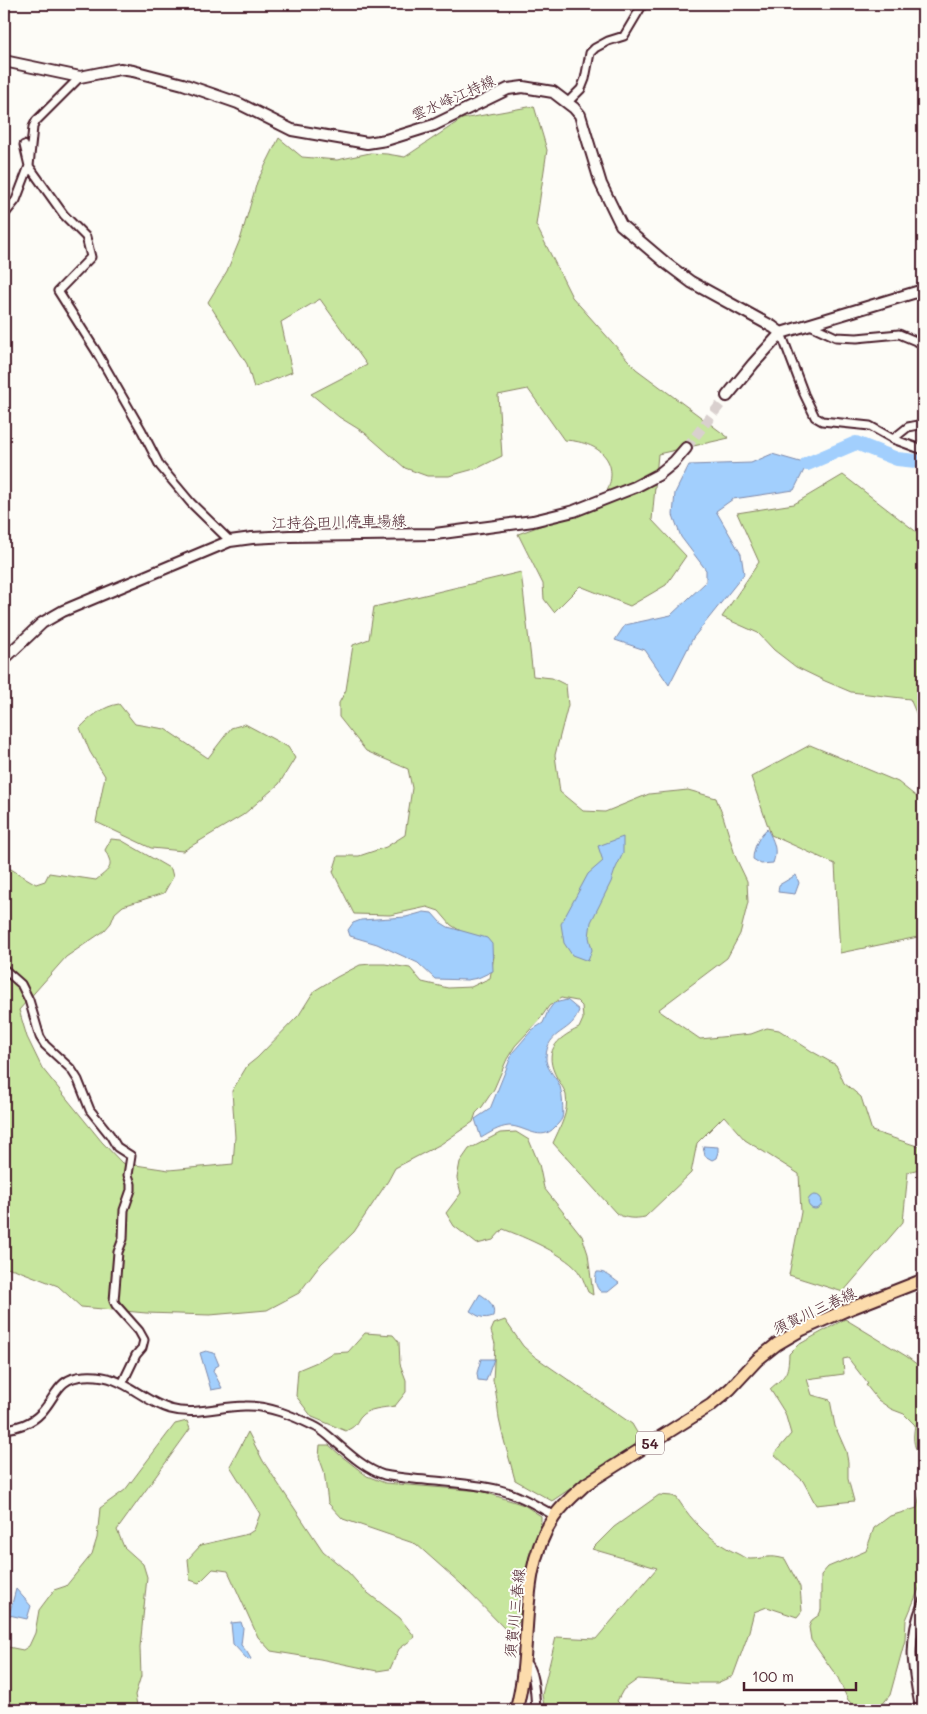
<svg xmlns="http://www.w3.org/2000/svg" width="927" height="1714" viewBox="0 0 927 1714" font-family="Mali,'Klee One',sans-serif">
<style>
.green{fill:#c7e69e;stroke:#888264}
.water{fill:#a2cffd;stroke:#7f89a9}
.lines{fill:none;stroke-linecap:round;stroke-linejoin:round}
.river{stroke:#a2cffd;stroke-width:14}
.secondary-tunnel{stroke:#d9d0ce;stroke-width:10;stroke-dasharray:10 5;stroke-linecap:butt}
.minor-casing{stroke:#4a1f2b;stroke-width:11}
.secondary-casing{stroke:#4a1f2b;stroke-width:14}
.primary-casing{stroke:#4a1f2b;stroke-width:15}
.minor{stroke:#fdfcf7;stroke-width:7}
.secondary{stroke:#fdfcf7;stroke-width:10}
.primary{stroke:#fcdcac;stroke-width:11}
.labels{text-anchor:middle;dominant-baseline:central;stroke-width:4;stroke-linejoin:round;paint-order:stroke}
.shield{fill:#fdfcf7;stroke:#806168;stroke-width:1}
.shield-label{font-size:14px;font-weight:bold;fill:#4a1f2b}
.street-label{font-size:15px;fill:#4a1f2b;stroke:#fdfcf7}
</style>
<rect width="100%" height="100%" fill="#fdfcf7"/>
<filter id="ink" filterUnits="userSpaceOnUse"><feTurbulence type="fractalNoise" baseFrequency=".02" numOctaves="2"/><feDisplacementMap in="SourceGraphic" scale="10" xChannelSelector="R" yChannelSelector="G"/><feConvolveMatrix kernelMatrix="1 2 1 2 8 2 1 2 1" color-interpolation-filters="sRGB"/></filter>
<g filter="url(#ink)">
<path class="green" d="M534 106 547 150 536 225 572 297 636 369 729 438 658 454 652 520 686 556 666 585 630 606 580 586 554 612 544 599 543 584 518 534 600 504C625 467 605 442 564 440L528 389 498 395 502 456 478 468 449 476H427L405 468 365 433 339 417 311 394 367 365 320 299 281 322 292 372 254 388 247 364 208 302 227 271 241 237 257 182 279 138 302 157 337 160 370 153 387 154 405 157 462 119Z
M843 475 923 537V729L910 699 851 692 825 681 796 667 774 650 758 633 722 617 759 562 737 513 794 504Z
M521 572 533 676 552 678 566 685 568 705 555 755 560 792 583 811 605 812 649 794 688 790 716 798 723 816 736 858 747 881 748 902 740 934 727 958 658 1010 700 1039 751 1034 767 1028 779 1030 813 1052 836 1065 844 1083 861 1097 872 1131 923 1148V1168L908 1172 903 1222 843 1292 789 1275 801 1212 799 1174 745 1140 724 1116 697 1143 691 1173 645 1217C635 1219 625 1219 616 1213L553 1143C560 1127 569 1113 566 1095 565 1090 560 1083 557 1078 543 1052 555 1039 579 1028L583 1019 582 1006 577 1001 561 998 549 1006 540 1019 515 1046 507 1059 494 1089 482 1107 476 1113 473 1122 441 1144 395 1168 388 1181 354 1232 321 1264 299 1293 267 1310 210 1315 146 1313 81 1307 58 1286 14 1269 4 1268V865L36 884 45 881 49 873 96 880C111 868 114 867 105 850L111 839 121 840 171 869 173 877 164 893 123 906 115 913 111 923 104 931 66 957 19 1010 27 1037 42 1068 102 1142 122 1163 169 1170 233 1164 235 1137 232 1091 247 1066 257 1058 299 1015 314 991 337 977 360 965 371 964H385L410 968 422 982 448 988 471 987 490 978 494 956 486 943 467 935 451 925 439 911 427 907 390 915 354 914 333 872 338 856H359L386 847 405 835 412 788 408 769 366 751 339 717V703L346 690 353 645 369 639 374 607Z
M119 704 135 724 165 729 208 758 231 728 245 724 288 747 295 758 279 784 243 815 183 851 151 848 96 822 105 776 90 752 80 728C90 717 104 706 119 704Z
M810 745 898 782 923 802V936L840 953 835 864 771 835 751 777Z
M516 1132 529 1140 539 1164 544 1188 582 1236 588 1254 593 1295 588 1292C585 1286 584 1279 580 1274 570 1256 522 1236 503 1229L493 1240 477 1244 454 1226 446 1213 461 1193 457 1178 460 1162 469 1149 500 1133Z
M845 1319 906 1356 923 1369V1462C914 1448 912 1442 915 1425L904 1414 891 1409 878 1400 866 1385 868 1384 848 1358 843 1359 844 1374 807 1379 812 1395 830 1400 835 1426 846 1451 848 1462V1479L854 1501 816 1505 803 1481 774 1454 791 1434 785 1413 770 1389C786 1375 788 1375 789 1354L798 1345Z
M505 1320 523 1346 534 1356 632 1424 639 1436 635 1445 552 1501 515 1480C510 1460 503 1440 499 1419 498 1411 496 1386 493 1381L495 1344 491 1331 494 1324Z
M365 1333 393 1335 399 1342 400 1364 406 1380V1392L395 1406C384 1408 367 1408 360 1417 354 1426 357 1425 346 1431L312 1417 296 1396 298 1370 317 1362 332 1353 348 1352Z
M187 1421 190 1429 117 1530 124 1547 143 1564 147 1577 140 1647 141 1676 135 1695 138 1710H4V1643L8 1647 23 1650 29 1646 35 1633 39 1610 54 1590 66 1586 92 1554 97 1538 100 1508 125 1490 175 1424Z
M248 1432 263 1461 323 1551 349 1573 364 1590 400 1618 415 1637 399 1649 390 1669 377 1671 320 1659 271 1651 258 1637 228 1571 213 1569 199 1583 190 1580 188 1559 201 1545 248 1534 254 1530 260 1514 230 1466Z
M320 1445H329L340 1455 367 1476 385 1483 481 1491 524 1505 541 1516C542 1531 534 1544 530 1557 524 1577 524 1599 523 1619L507 1631 461 1584 416 1544 343 1519 328 1503 324 1471 319 1457Z
M923 1479V1579L906 1620 905 1640 890 1695 881 1706 872 1710H862L857 1709 848 1700 838 1678 811 1640 809 1627 812 1620 819 1615 821 1610V1575L828 1567 866 1551 874 1528 890 1516 917 1508Z
M659 1495 672 1496 677 1498C693 1523 713 1543 740 1555 743 1557 747 1559 750 1559 766 1559 767 1554 785 1559L800 1587 802 1611 797 1617 767 1607 754 1612 748 1635 733 1676 717 1683H694L638 1679 623 1690 617 1701 625 1709 631 1710H545L542 1695 556 1637 596 1639 657 1568 592 1549 614 1527Z"/>
<path class="water" d="M772 454 807 464 794 490 733 499 716 511 741 554 744 574 693 638 669 685 645 650 615 640 625 625 671 615 706 582V570L681 537 673 515 675 493 689 465 751 463Z
M767 829C774 841 778 850 773 863L761 864 753 859C753 849 759 835 767 829Z
M623 837V853L615 870 611 882 591 922 589 937 592 950 588 961 572 955 564 943 561 924 588 874 603 861 598 846Z
M796 875 799 883 795 894 778 892 779 885Z
M424 912 432 913 440 922 448 927 487 938 492 944 493 971 478 978 467 980 435 979 418 963 377 944 350 936 348 930 353 923 361 920 406 917Z
M567 1000 579 1010C573 1034 547 1029 546 1057 545 1067 555 1076 559 1084 562 1089 564 1113 562 1118 561 1121 557 1125 555 1127 541 1143 525 1126 509 1126 498 1127 490 1133 481 1138L475 1119 490 1109 513 1052 532 1030 543 1023 548 1011 554 1003Z
M703 1146 718 1147V1152L716 1158 712 1160 705 1156Z
M808 1202a7 7 0 1 1 14 0a7 7 0 1 1-14 0Z
M597 1272C605 1271 612 1278 619 1283L608 1292H601C595 1287 594 1279 597 1272Z
M480 1294C488 1299 496 1306 493 1316 483 1320 478 1316 470 1311Z
M206 1351 214 1353 219 1365 214 1368 213 1371 222 1388 211 1390 200 1353Z
M481 1359H494L486 1381 478 1380 477 1373Z
M16 1589 31 1606 27 1619 9 1615Z
M241 1622 243 1628 241 1645 247 1652 251 1659 248 1660 233 1644 231 1623Z"/>
<g class="lines">
<path class="river" d="M807 464 856 443 897 459 916 461"/>
<path class="secondary-tunnel" d="M686 448 727 396"/>
<defs>
<path id="minor" d="M567 103 581 89 585 79 590 53 595 48 608 41 624 36 643 4
M24 145 29 166 64 215 86 237 91 257 58 291 96 351 142 431 160 466 191 503 230 541
M4 215 16 200 29 166 33 127 36 121 80 77
M808 324 836 337 857 338 899 334 923 344
M781 333 804 394 815 417 822 421 870 426 893 439 923 450
M893 439 908 427 923 424
M4 969 21 984 29 1000 40 1037 45 1045 71 1069 78 1080 90 1110 110 1135 117 1147 131 1156 128 1175 131 1184V1190L124 1210 123 1239 118 1252 114 1301 116 1305 139 1331 144 1340 142 1348 136 1355 123 1382
M4 1429C17 1428 32 1423 41 1413 57 1396 57 1378 84 1376 124 1373 137 1399 170 1409 195 1416 220 1406 245 1406 268 1405 293 1416 314 1426 321 1429 326 1434 332 1439 346 1451 366 1470 384 1475 394 1477 404 1478 414 1479 443 1482 472 1483 500 1490 520 1495 537 1506 555 1516
M525 1662C535 1670 535 1698 536 1710
M920 1710C912 1668 906 1642 923 1601"/>
<path id="secondary" d="M4 61 80 77 120 69 133 71 183 84 238 103 292 130 367 143 386 140 434 125 508 89 523 87 553 92 574 108 580 115 601 184 621 225 667 264 691 282 773 327 781 333
M727 396 753 364 781 333 923 290
M4 659 42 623 63 611 230 541 252 538 289 536 435 534 533 521 574 511 635 487 658 475 674 462 686 448"/>
<path id="primary" d="M516 1710C534 1647 516 1574 554 1517 563 1504 575 1494 586 1484L711 1405 730 1389 757 1360 777 1344 801 1330 844 1311 923 1280"/>
</defs>
<use href="#minor" class="minor-casing"/>
<use href="#secondary" class="secondary-casing"/>
<use href="#primary" class="primary-casing"/>
<use href="#minor" class="minor"/>
<use href="#secondary" class="secondary"/>
<use href="#primary" class="primary"/>
</g>
</g>
<g class="labels">
<rect class="shield" x="636" y="1431.5" width="28" height="23" rx="4"/>
<g class="shield-label">
<text x="650" y="1443">54</text>
</g>
<g class="street-label">
<text transform="translate(453 97) rotate(-24)">雲水峰江持線</text>
<text transform="translate(339 521) rotate(-1)">江持谷田川停車場線</text>
<text transform="translate(814 1310) rotate(-25)">須賀川三春線</text>
<text transform="translate(514 1613) rotate(-84)">須賀川三春線</text>
</g>
</g>
<rect width="927" height="1714" fill="none" stroke="#fdfcf7" stroke-width="20"/>
<rect x="10" y="10" width="907" height="1694" fill="none" stroke="#4a1f2b" stroke-width="2" filter="url(#ink)"/>
<path d="M744 1682v8h112v-8" fill="none" stroke="#4a1f2b" stroke-width="2.5"/>
<text x="752" y="1682" font-size="15" fill="#4a1f2b" stroke="#fdfcf7" stroke-width="4" paint-order="stroke">100 m</text>
</svg>
